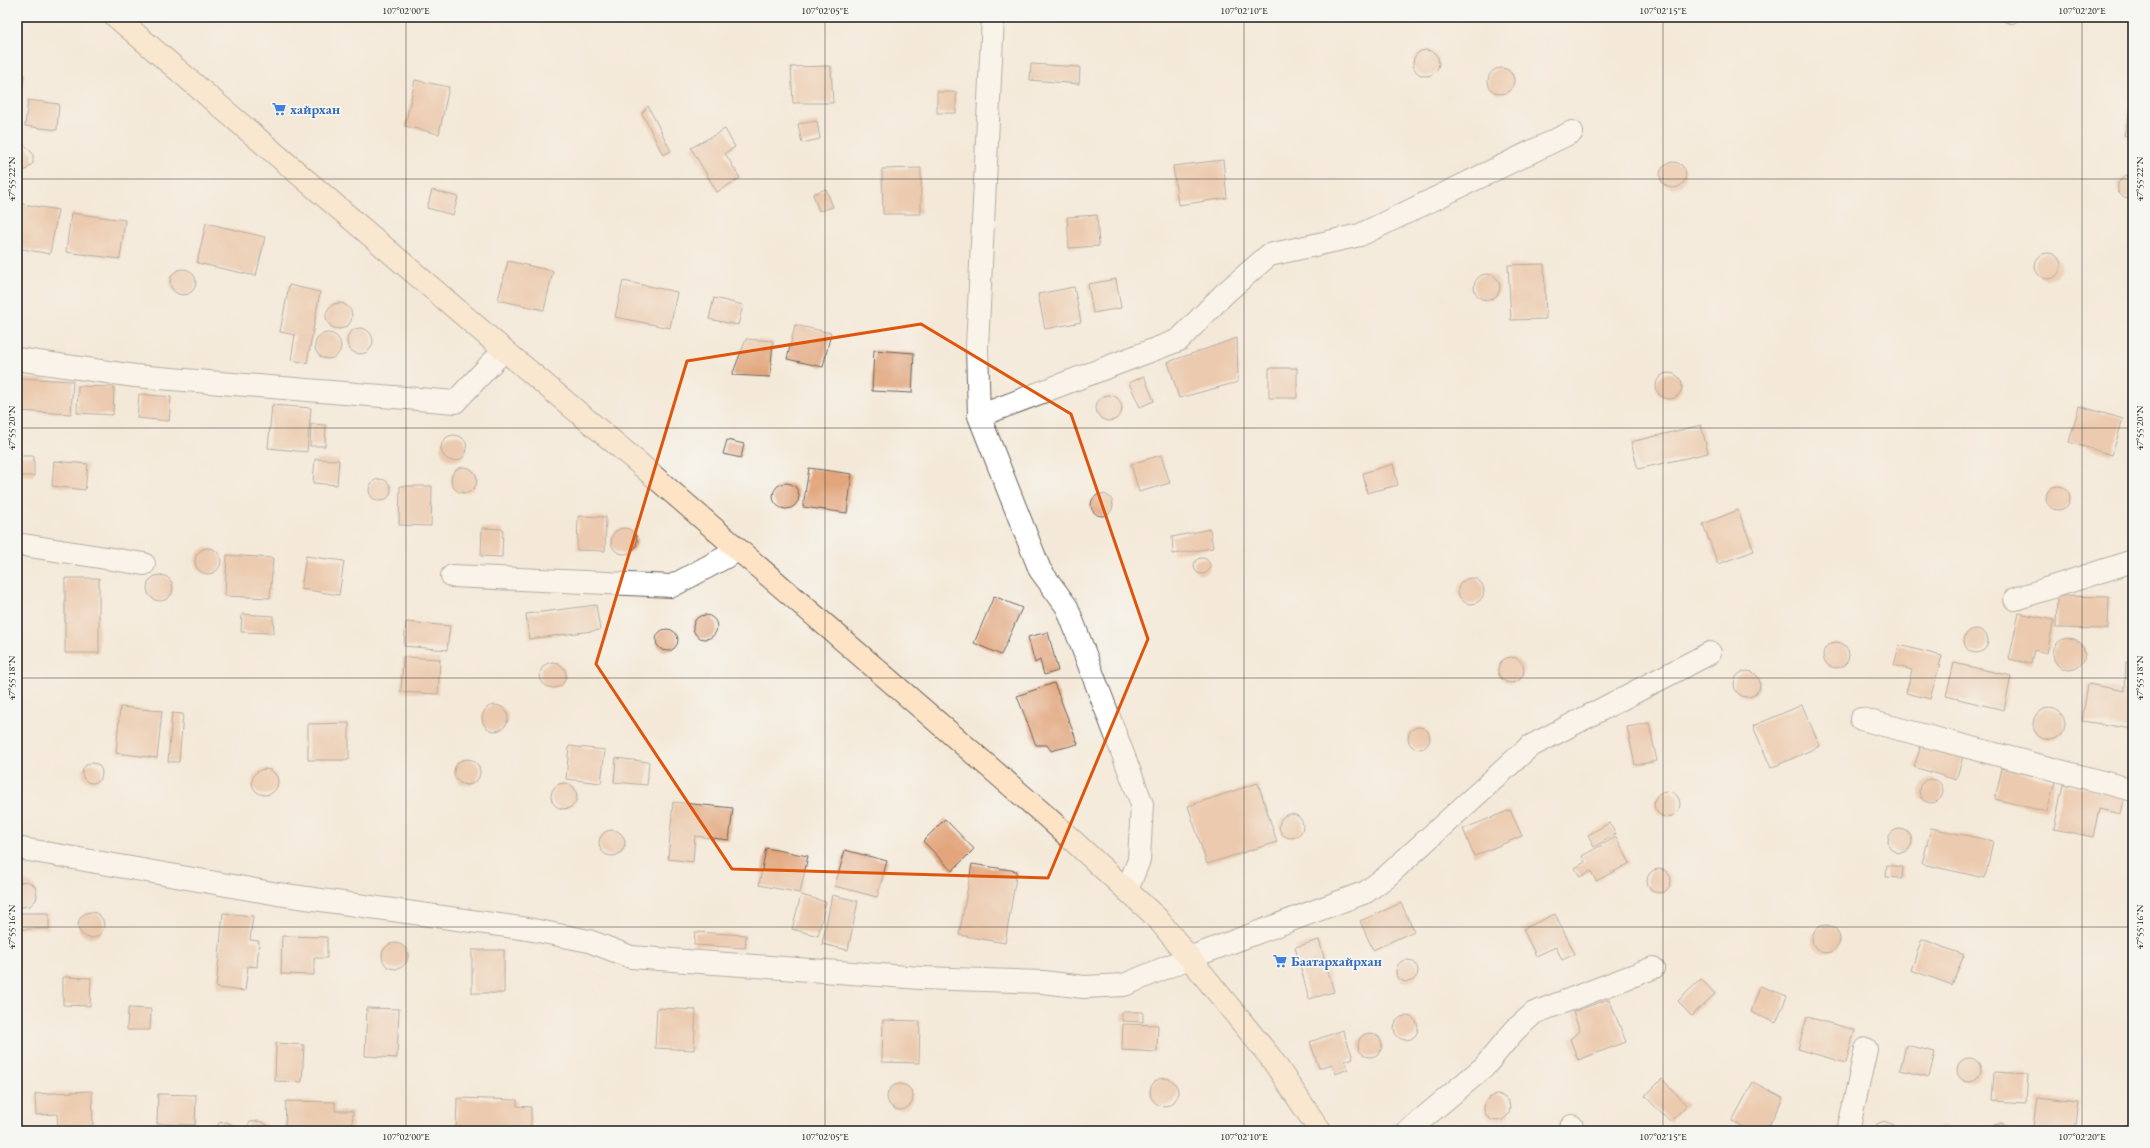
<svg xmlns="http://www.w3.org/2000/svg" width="2150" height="1148" viewBox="0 0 2150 1148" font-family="'EB Garamond',serif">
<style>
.building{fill:#e2a57c}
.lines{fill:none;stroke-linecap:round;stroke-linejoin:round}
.street-casing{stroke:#68645e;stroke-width:24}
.secondary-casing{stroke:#68645e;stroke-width:24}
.street{stroke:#fff;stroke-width:22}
.secondary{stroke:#fee4c5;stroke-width:22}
.marked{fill:none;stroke:#de560d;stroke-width:3;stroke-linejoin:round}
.ticks{fill:none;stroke:#1c1c1c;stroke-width:1;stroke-opacity:0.45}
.labels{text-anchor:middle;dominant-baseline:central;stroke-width:3.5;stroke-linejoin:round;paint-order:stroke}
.shop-label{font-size:14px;font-weight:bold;fill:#366cbe;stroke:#f6f6f2;text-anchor:start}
.neatline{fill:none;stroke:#1c1c1c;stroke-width:1.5}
.ticks-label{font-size:10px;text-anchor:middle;fill:#1c1c1c}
</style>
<rect width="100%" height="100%" fill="#f6f6f2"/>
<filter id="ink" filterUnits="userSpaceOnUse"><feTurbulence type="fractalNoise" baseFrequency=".025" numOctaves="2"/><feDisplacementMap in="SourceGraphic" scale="8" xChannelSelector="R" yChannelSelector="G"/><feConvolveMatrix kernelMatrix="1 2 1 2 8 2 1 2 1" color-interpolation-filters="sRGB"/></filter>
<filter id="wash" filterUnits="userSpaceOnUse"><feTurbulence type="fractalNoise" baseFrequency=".012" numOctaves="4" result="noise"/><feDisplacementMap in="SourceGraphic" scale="16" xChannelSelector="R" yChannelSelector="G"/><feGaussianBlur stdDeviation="0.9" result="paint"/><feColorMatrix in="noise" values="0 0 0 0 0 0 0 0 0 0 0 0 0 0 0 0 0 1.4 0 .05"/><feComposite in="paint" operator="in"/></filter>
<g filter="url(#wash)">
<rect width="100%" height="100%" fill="#f4e9d8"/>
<g id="blocks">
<path class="building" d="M441 17H483L482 21 441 19Z
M2000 17H2023L2013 24 2005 22Z
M1413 63a13 13 0 1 1 26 0a13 13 0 1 1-26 0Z
M1031 64 1080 67 1079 84 1030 80Z
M831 66 833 103H793L791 67Z
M1488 81a13 13 0 1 1 26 0a13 13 0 1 1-26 0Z
M17 73 24 74 20 110H17Z
M415 80 449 87 439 134 405 126Z
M937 92H956V113H937Z
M28 100 59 104 57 130 25 126Z
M2132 104H2133V138L2124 135Z
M648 106 671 151 663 155 642 113Z
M817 121 820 139 802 143 798 124Z
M725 129 735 147 725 153 740 178 717 192 691 148Z
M24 144 33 154V163L26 170H18L17 145Z
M1223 160 1227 198 1178 205 1173 166Z
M1660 175a13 13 0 1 1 26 0a13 13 0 1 1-26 0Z
M921 168V214H883L882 169Z
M2126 175H2133V199L2124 198 2118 192V183Z
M826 189 833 207 819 211 813 194Z
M432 190 458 197 453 215 427 208Z
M17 203 58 210 50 254 17 248Z
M71 213 125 220 120 259 66 252Z
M1097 215 1099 246 1069 248 1067 217Z
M206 223 265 237 256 276 197 263Z
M2035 266a13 13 0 1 1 26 0a13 13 0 1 1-26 0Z
M508 261 553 271 544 310 498 300Z
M1544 264 1546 319 1511 320 1508 265Z
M170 282a13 13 0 1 1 26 0a13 13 0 1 1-26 0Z
M1474 287a13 13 0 1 1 26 0a13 13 0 1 1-26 0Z
M1116 279 1121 308 1093 313 1088 284Z
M623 281 677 292 670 328 615 317Z
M289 285 320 292 307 363 291 360 295 335 280 332Z
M1074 287 1081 322 1045 329 1038 294Z
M714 298 743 305 738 325 709 319Z
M326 316a13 13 0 1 1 26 0a13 13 0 1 1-26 0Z
M795 325 831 333 823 367 787 359Z
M347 341a13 13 0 1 1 26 0a13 13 0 1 1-26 0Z
M315 346a13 13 0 1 1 26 0a13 13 0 1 1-26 0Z
M1237 338 1238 382 1179 398 1168 362Z
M746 339 773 341 770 377 732 375Z
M874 350 914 353 912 393 872 391Z
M1269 368H1297V398H1269Z
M1656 386a13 13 0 1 1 26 0a13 13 0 1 1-26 0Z
M1144 376 1154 401 1140 407 1129 383Z
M17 378 73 381 71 414 17 411Z
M78 386 114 387 113 415 77 413Z
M139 394 171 397 169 421 137 418Z
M1096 408a13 13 0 1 1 26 0a13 13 0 1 1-26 0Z
M272 405 311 408 307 452 268 448Z
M2079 406 2123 419 2112 455 2069 442Z
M311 424 326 425 325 446H310Z
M1701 425 1708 453 1638 469 1631 442Z
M441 448a13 13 0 1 1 26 0a13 13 0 1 1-26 0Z
M727 440 744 444 741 458 723 454Z
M1161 455 1170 483 1139 492 1131 464Z
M17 456H34V476H17Z
M315 459 339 460 337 485 313 483Z
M54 461 88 464 85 490 52 486Z
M1393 464 1398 485 1367 493 1363 473Z
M451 480a13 13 0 1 1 26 0a13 13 0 1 1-26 0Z
M809 468 852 474 847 513 803 507Z
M369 490a11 11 0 1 1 22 0a11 11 0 1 1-22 0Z
M773 496a13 13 0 1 1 26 0a13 13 0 1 1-26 0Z
M2046 498a12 12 0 1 1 24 0a12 12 0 1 1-24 0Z
M400 486H432L431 526 399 525Z
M1091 505a11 11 0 1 1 22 0a11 11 0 1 1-22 0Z
M1738 510 1754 551 1718 564 1703 524Z
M578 516 606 517 605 551 577 550Z
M611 541a13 13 0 1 1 26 0a13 13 0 1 1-26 0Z
M482 528 503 529 502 557 481 556Z
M1210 529 1213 548 1173 554 1172 537Z
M195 561a13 13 0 1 1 26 0a13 13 0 1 1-26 0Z
M227 555 273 558 270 598 225 596Z
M306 556 344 561 339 595 301 589Z
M1194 566a8 8 0 1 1 16 0a8 8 0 1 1-16 0Z
M147 588a13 13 0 1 1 26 0a13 13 0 1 1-26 0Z
M65 578H99V653H65Z
M1458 591a13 13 0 1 1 26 0a13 13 0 1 1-26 0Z
M994 596 1022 608 1001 655 974 643Z
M2057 596 2109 597 2108 629 2056 628Z
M596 605 600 630 529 639 526 614Z
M2019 613 2054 620 2047 653 2034 650 2031 664 2009 659Z
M242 614 273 616 274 633 241 632Z
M693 627a12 12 0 1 1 24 0a12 12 0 1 1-24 0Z
M406 622 450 626 447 650 404 646Z
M656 640a11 11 0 1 1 22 0a11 11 0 1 1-22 0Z
M1964 641a12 12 0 1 1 24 0a12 12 0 1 1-24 0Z
M1048 632 1058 671 1044 675 1040 660 1035 663 1028 637Z
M2053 654a16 16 0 1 1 32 0a16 16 0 1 1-32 0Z
M1823 655a13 13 0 1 1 26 0a13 13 0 1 1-26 0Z
M1899 645 1942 656 1930 699 1906 693 1912 670 1894 665Z
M403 657 440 659 438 694 401 692Z
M1498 670a13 13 0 1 1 26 0a13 13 0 1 1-26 0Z
M540 675a13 13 0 1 1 26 0a13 13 0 1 1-26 0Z
M2126 662 2133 663V729L2082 721 2088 684 2125 691Z
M1954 663 2011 676 2004 710 1946 696Z
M1734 684a13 13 0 1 1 26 0a13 13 0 1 1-26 0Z
M1054 683 1078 744 1051 751 1047 745H1036L1017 696Z
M482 718a13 13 0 1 1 26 0a13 13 0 1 1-26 0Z
M1802 705 1820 746 1771 768 1753 726Z
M120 707 162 711 157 758 116 753Z
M2033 724a16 16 0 1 1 32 0a16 16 0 1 1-32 0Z
M172 713 183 714 179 762H168Z
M349 723V760H308V724Z
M1649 723 1657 761 1635 765 1627 727Z
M1408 738a11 11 0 1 1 22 0a11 11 0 1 1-22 0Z
M1921 745 1963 757 1956 780 1914 767Z
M569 746 605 750 601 783 566 779Z
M616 758 649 762 647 785 614 782Z
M454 772a13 13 0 1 1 26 0a13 13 0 1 1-26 0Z
M82 773a10 10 0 1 1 20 0a10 10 0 1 1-20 0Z
M2002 768 2055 781 2047 812 1995 799Z
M252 782a13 13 0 1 1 26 0a13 13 0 1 1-26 0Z
M1919 791a12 12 0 1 1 24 0a12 12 0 1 1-24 0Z
M551 796a13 13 0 1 1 26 0a13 13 0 1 1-26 0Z
M1258 783 1277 842 1207 864 1188 806Z
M2063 784 2125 796 2121 814 2099 809 2093 837 2054 829Z
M1654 804a13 13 0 1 1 26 0a13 13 0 1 1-26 0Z
M673 802 733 808 729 840 695 836 693 862 668 859Z
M1510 810 1522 836 1474 856 1463 829Z
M1279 826a12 12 0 1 1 24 0a12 12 0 1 1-24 0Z
M945 819 974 849 952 871 923 841Z
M1609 823 1616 834 1594 847 1588 835Z
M1931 828 1993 841 1985 878 1922 864Z
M1888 841a12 12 0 1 1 24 0a12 12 0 1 1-24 0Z
M599 843a13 13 0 1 1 26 0a13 13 0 1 1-26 0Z
M1616 837 1630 863 1596 881 1591 871 1580 877 1575 868 1585 862 1582 856Z
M766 848 808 856 800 893 759 885Z
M845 850 887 861 877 897 835 886Z
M972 864 1017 871 1005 943 959 935Z
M1887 865 1903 867 1902 878 1886 877Z
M1647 881a12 12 0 1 1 24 0a12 12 0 1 1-24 0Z
M27 881 35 886 37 895 36 900 30 906 21 907 17 906V883Z
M801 895 826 902 818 936 792 929Z
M832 895 858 901 848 950 822 944Z
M1401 903 1414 931 1373 950 1360 921Z
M78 925a13 13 0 1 1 26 0a13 13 0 1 1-26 0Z
M17 913H49V929H17Z
M223 913 253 916 250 940 259 941 257 967 248 966 245 991 216 988Z
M1555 914 1575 954 1562 960 1556 947 1536 956 1523 929Z
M1812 939a14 14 0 1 1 28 0a14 14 0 1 1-28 0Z
M695 932 746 935 745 948 694 945Z
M282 936 327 937V958H314V975L281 974Z
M1922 939 1964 955 1952 985 1911 970Z
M1319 940 1334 992 1309 999 1295 947Z
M382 956a13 13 0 1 1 26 0a13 13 0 1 1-26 0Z
M472 950H504V993H472Z
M1396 971a11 11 0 1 1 22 0a11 11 0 1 1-22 0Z
M63 977 91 978 90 1006 63 1005Z
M1701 979 1715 994 1691 1016 1678 1001Z
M1760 986 1787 996 1776 1023 1751 1012Z
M1609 999 1626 1042 1578 1060 1570 1039 1580 1031 1573 1012Z
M128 1008 151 1009 150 1030H127Z
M367 1008 399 1009 397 1058 365 1056Z
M657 1008 696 1010 694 1050 655 1048Z
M1122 1012H1143V1022L1122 1021Z
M1394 1028a12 12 0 1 1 24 0a12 12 0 1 1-24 0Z
M1807 1017 1855 1030 1846 1063 1798 1049Z
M883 1020 920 1021 919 1063 882 1062Z
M1123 1024 1158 1025 1157 1052 1122 1050Z
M1343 1030 1353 1058 1345 1061 1348 1069 1336 1074 1332 1064 1319 1068 1310 1042Z
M1358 1045a12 12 0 1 1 24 0a12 12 0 1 1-24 0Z
M276 1043 304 1045 302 1082 275 1081Z
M1906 1045 1935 1052 1929 1077 1900 1070Z
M1957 1070a12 12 0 1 1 24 0a12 12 0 1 1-24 0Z
M1994 1072 2028 1074 2026 1103 1992 1101Z
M1150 1092a14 14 0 1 1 28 0a14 14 0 1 1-28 0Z
M1662 1079 1687 1105 1670 1122 1645 1096Z
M1753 1082 1783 1098 1766 1131H1740L1742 1126 1732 1121Z
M887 1097a13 13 0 1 1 26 0a13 13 0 1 1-26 0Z
M92 1091 93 1129 58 1130 57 1114 36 1115 35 1094Z
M158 1094 196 1095 195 1125 157 1124Z
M1484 1108a13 13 0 1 1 26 0a13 13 0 1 1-26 0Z
M2037 1097 2079 1102 2075 1131 2033 1128Z
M457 1098 517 1100V1106L531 1107V1131H456Z
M286 1101 335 1102V1111H353L352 1131H285Z
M259 1121 267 1125 270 1131H245L250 1122Z
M1884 1121 1894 1125 1896 1131H1874L1877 1124Z
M227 1122 234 1126 237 1131H214L219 1123Z
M2002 1123 2011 1131H1991L1995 1125Z
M1941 1127H1948L1954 1131H1936Z"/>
</g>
</g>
<g filter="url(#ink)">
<use href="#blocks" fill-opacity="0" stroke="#68645e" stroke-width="1"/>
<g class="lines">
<defs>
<path id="street" d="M993 17 977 347 979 416 1040 570 1067 607 1142 804 1139 860 1127 890
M17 359 135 376 455 402 504 350
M979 416 1179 340 1224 294 1269 255 1360 235 1572 132
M17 544 144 564
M452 576 672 586 737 551
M2015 599 2133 561
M1861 719 2133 790
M17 848 278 894 528 929 589 941 631 957 921 978 1043 982 1084 987 1124 985 1189 958 1366 892 1386 877 1529 747 1710 653
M1408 1131 1484 1067 1515 1030 1534 1013 1653 968
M1568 1131 1572 1126
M1848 1131 1866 1049"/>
<path id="secondary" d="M116 17 504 350 635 460 1047 817 1157 918 1271 1058 1320 1131"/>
</defs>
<use href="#street" class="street-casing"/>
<use href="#secondary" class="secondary-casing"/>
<use href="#street" class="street"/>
<use href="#secondary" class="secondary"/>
</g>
</g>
<path d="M0 0H2150V1148H0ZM921 324 1071 414 1148 639 1048 878 732 869 596 664 687 361Z" fill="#f4e9d8" fill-opacity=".55" fill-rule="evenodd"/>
<path class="marked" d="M921 324 1071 414 1148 639 1048 878 732 869 596 664 687 361Z"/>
<path class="ticks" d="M406 17V1131M825 17V1131M1244 17V1131M1663 17V1131M2082 17V1131M17 179H2133M17 428H2133M17 678H2133M17 927H2133"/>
<defs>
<symbol id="supermarket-bare" viewBox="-9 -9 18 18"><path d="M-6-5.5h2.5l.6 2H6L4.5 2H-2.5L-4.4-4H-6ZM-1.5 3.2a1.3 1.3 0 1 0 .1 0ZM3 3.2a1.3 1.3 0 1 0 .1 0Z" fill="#3f7fe0" stroke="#f6f6f2" stroke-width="2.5" paint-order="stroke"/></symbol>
</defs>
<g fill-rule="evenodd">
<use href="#supermarket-bare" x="269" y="99" width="20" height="20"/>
<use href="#supermarket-bare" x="1270" y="951" width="20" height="20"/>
</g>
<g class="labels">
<g class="shop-label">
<text x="290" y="109">хайрхан</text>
<text x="1291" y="961">Баатархайрхан</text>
</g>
</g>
<rect width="2150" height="1148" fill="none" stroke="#f6f6f2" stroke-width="44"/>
<rect x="22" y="22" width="2106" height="1104" class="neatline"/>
<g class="ticks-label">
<text x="406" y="14">107°02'00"E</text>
<text x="825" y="14">107°02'05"E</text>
<text x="1244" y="14">107°02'10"E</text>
<text x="1663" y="14">107°02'15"E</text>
<text x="2082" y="14">107°02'20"E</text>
<text transform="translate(11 179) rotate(-90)" y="4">47°55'22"N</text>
<text transform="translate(2139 179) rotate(-90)" y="4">47°55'22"N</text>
<text transform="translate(11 428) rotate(-90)" y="4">47°55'20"N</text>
<text transform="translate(2139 428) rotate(-90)" y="4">47°55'20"N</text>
<text transform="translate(11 678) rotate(-90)" y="4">47°55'18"N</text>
<text transform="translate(2139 678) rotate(-90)" y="4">47°55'18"N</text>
<text transform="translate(11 927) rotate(-90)" y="4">47°55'16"N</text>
<text transform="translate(2139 927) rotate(-90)" y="4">47°55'16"N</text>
<text x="406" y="1140">107°02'00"E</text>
<text x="825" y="1140">107°02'05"E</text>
<text x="1244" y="1140">107°02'10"E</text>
<text x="1663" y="1140">107°02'15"E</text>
<text x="2082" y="1140">107°02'20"E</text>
</g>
</svg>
